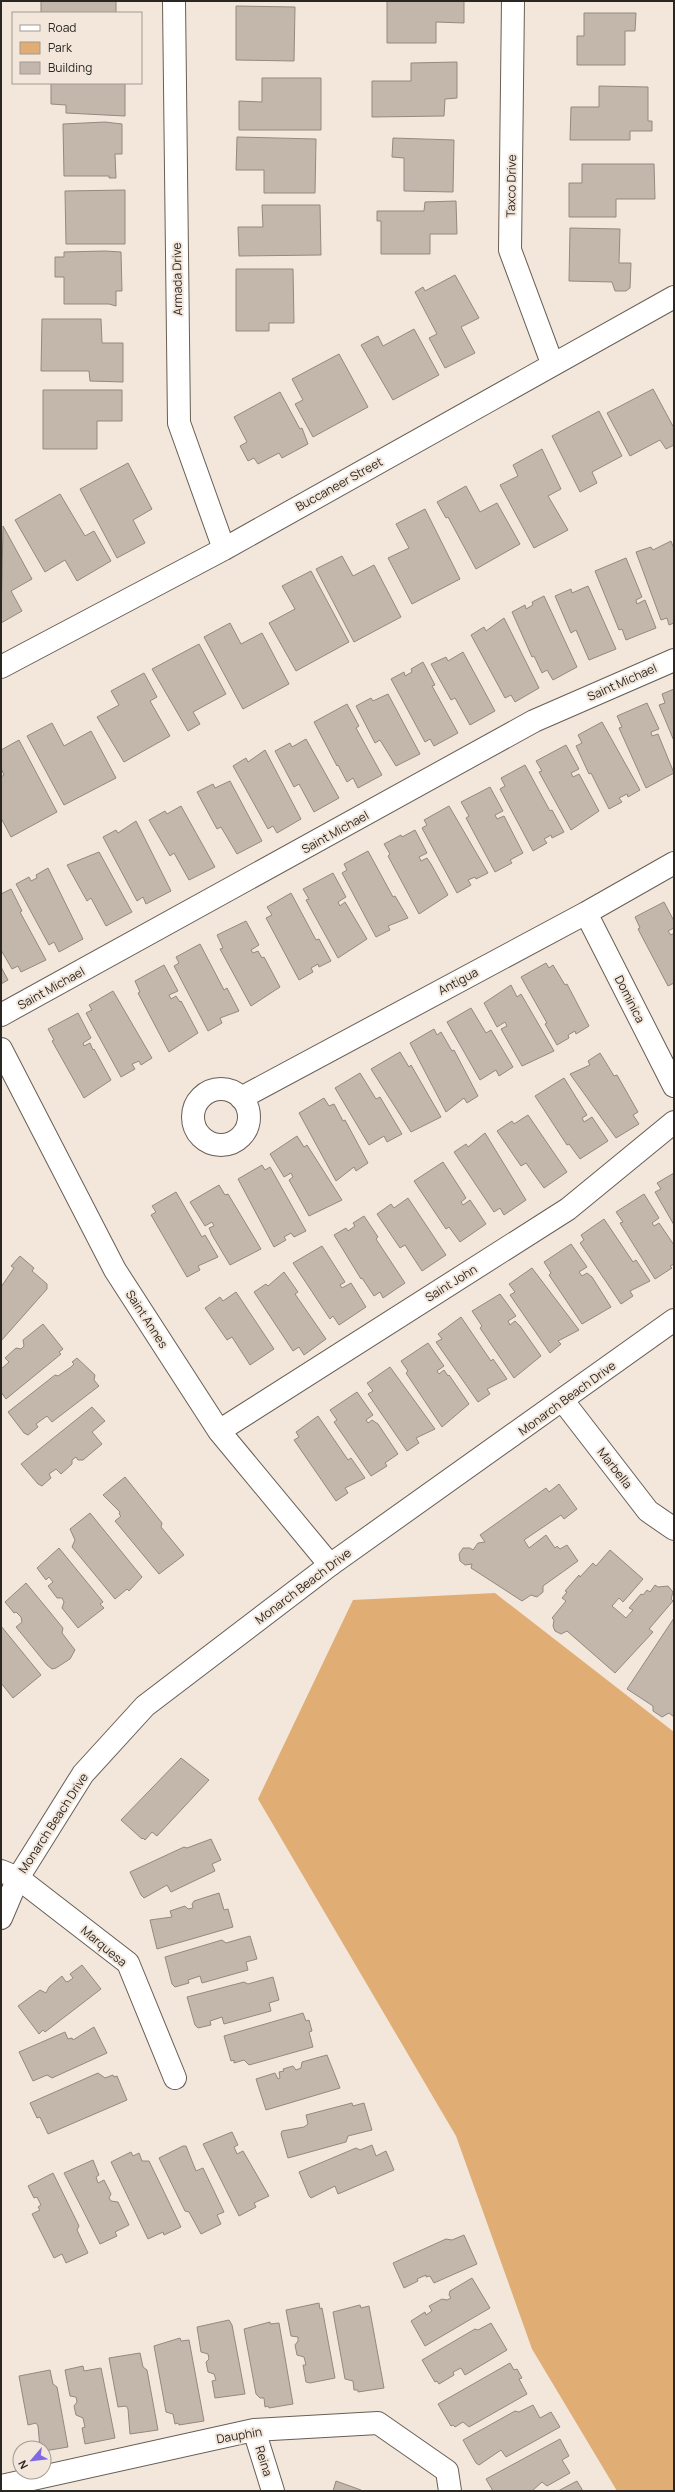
<svg xmlns="http://www.w3.org/2000/svg" width="675" height="2492" viewBox="0 0 675 2492" font-family="Manrope,sans-serif">
<style>
.green{fill:#e0ad75}
.building{fill:#c3b7ac;stroke:#94897e}
.lines{fill:none;stroke-linecap:round;stroke-linejoin:round}
.street-casing{stroke:#685e54;stroke-width:24}
.secondary-casing{stroke:#685e54;stroke-width:24}
.street{stroke:#fff;stroke-width:22}
.secondary{stroke:#fff;stroke-width:22}
.labels{text-anchor:middle;dominant-baseline:central;stroke-width:4;stroke-linejoin:round;paint-order:stroke}
.street-label{font-size:12px;fill:#2a2621;stroke:#f3e7db}
</style>
<rect width="100%" height="100%" fill="#f3e7db"/>
<path class="green" d="M495 1593 674 1732V2491H617L532 2349 456 2136 258 1799 353 1600Z"/>
<path class="building" d="M41 1H116V13H41Z
M387 1H464V23L436 22V43H387Z
M236 6 295 7 294 61 236 60Z
M584 13H636L635 31H625V65H577V36H584Z
M457 62V98L445 99 444 116 372 117V81H411V63Z
M262 78H321V130H239V101L262 102Z
M51 83H125V116L66 113V105L51 104Z
M599 86 648 87V121H652V131H630V140H570L571 107H599Z
M105 122 122 124V154H115L116 178H109V176H64L63 124Z
M237 137 316 139 315 193H264V170H236Z
M393 138 454 140 453 192 404 191V158L392 157Z
M582 164H654L655 199H616V217H569V183H582Z
M125 190V244H66L65 191Z
M456 201 457 234H430V254H381V221H377V211H424L425 202Z
M262 205H320L321 255 239 256 238 227H263Z
M570 228 620 229 619 263H631L630 288 626 291H615L612 282 569 281Z
M105 251 121 252 122 291H116V306L109 304H64V277H55V257H64V252Z
M236 269H293L294 323H269V331H236Z
M455 275 479 318 461 327 475 353 445 368 429 338 437 334 415 292 423 287 425 291Z
M42 319H101L102 343H123V382L90 381 89 371H41Z
M414 329 439 375 393 400 361 345 378 336 383 346Z
M339 354 368 407 313 437 295 404 303 400 292 379Z
M653 389 674 428V445L666 449 660 440 630 456 607 413Z
M43 390H122V421H97V449H43Z
M280 392 300 429 302 428 308 444 282 458 279 453 258 464 254 458 248 461 240 446 247 442 234 417Z
M599 411 622 456 592 472 597 483 580 492 552 436Z
M542 449 561 489 548 496 568 530 534 548 500 485 518 476 513 465Z
M128 463 152 509 133 520 145 543 117 558 80 489Z
M466 486 480 512 497 503 520 544 476 569 448 517 446 518 437 502Z
M60 494 85 536 94 531 111 561 77 581 65 560 45 572 15 520Z
M425 509 460 579 412 604 388 558 409 548 396 524Z
M3 526 32 579 11 591 22 611 1 623Z
M671 541 674 549V623L669 625 667 618 661 620 636 552 651 547 653 550Z
M342 556 353 576 374 565 401 617 354 642 316 569Z
M626 558 642 597 636 600 637 604 645 600 656 628 626 640 622 629 619 630 595 571Z
M311 571 349 642 296 671 269 623 295 609 282 586Z
M588 586 616 649 589 660 576 630 571 633 555 596 571 589 572 593Z
M544 596 577 667 553 680 547 670 542 673 534 656 532 657 512 612 525 605 526 609 533 605 532 602Z
M504 618 539 688 515 702 511 695 505 698 471 635 484 627 486 631Z
M230 623 241 644 262 633 289 684 243 709 204 637Z
M199 644 226 694 193 712 200 724 188 731 152 669Z
M463 652 495 711 470 725 455 698 451 700 431 664 446 657 448 661Z
M423 662 435 685 432 686 458 733 434 746 430 739 425 742 391 679 404 672 405 676 412 672 411 669Z
M144 673 157 697 150 701 170 736 124 762 97 717 119 705 111 691Z
M674 689V741L659 705 665 703 662 694Z
M388 694 420 754 396 766 380 740 375 743 356 706 371 698 373 701Z
M647 703 659 729 651 732 652 736 658 734 674 773 646 788 619 728 622 727 617 716Z
M347 704 359 726 356 728 382 775 358 788 353 778 347 782 338 765 337 766 314 722Z
M602 722 640 790 628 797 627 794 619 798 622 802 609 809 591 773 589 774 576 746 582 743 578 735Z
M52 723 64 746 91 731 116 778 64 805 27 736Z
M306 739 339 798 314 812 299 784 294 787 275 751 290 743 292 747Z
M19 740 57 812 11 837 1 818V777L4 775 1 768V750Z
M566 745 579 769 571 773 573 777 579 774 599 811 571 830 539 772 542 771 536 761Z
M265 750 301 819 277 833 273 826 268 829 233 766 246 758 248 762Z
M525 765 550 811 552 810 564 832 552 838 551 835 544 839 547 843 533 851 500 789 505 786 501 778Z
M230 781 262 841 237 854 221 827 217 829 197 792 213 784 215 788Z
M490 787 503 811 495 815 497 819 504 816 523 853 510 860 512 863 495 872 466 818 469 816 461 802Z
M181 806 215 867 189 880 174 853 170 856 149 820 165 811 167 814Z
M449 806 488 873 476 879 475 877 468 880 471 885 457 893 422 828 427 825 424 820Z
M136 821 171 891 146 904 143 897 137 901 103 837 116 830 118 833Z
M415 830 427 853 419 857 421 861 427 858 431 864 448 895 419 914 388 856 390 854 384 844 401 835 402 837Z
M368 851 393 897 395 896 408 918 388 926 390 930 376 937 342 873 347 870 344 864Z
M99 852 132 912 106 926 91 898 87 901 67 865Z
M48 868 83 939 59 952 54 942 49 945 16 884 29 877 31 881 37 878 36 875Z
M333 873 346 897 338 902 340 906 345 902 367 939 338 958 306 900 309 899 303 889Z
M11 889 22 911 20 912 46 960 21 972 18 966 12 969 1 950V894Z
M291 893 316 940 319 939 331 961 319 967 318 964 311 968 313 972 299 980 266 918 272 915 267 907Z
M664 902 674 921V928L668 931 671 935 674 933V983L668 986 638 929 640 928 635 917Z
M246 921 259 945 251 950 253 953 258 951 262 958 264 957 280 987 251 1006 220 949 223 948 217 935Z
M200 944 224 990 227 988 239 1011 220 1018 222 1023 208 1031 174 966 179 963 176 957Z
M546 963 549 968 553 965 565 985 567 984 589 1026 576 1034 575 1031 568 1035 569 1038 557 1045 545 1024 547 1023 521 977Z
M164 965 178 991 169 995 171 999 176 996 180 1002 181 1001 198 1033 169 1052 138 993 140 992 135 981Z
M1 967 8 980 1 984Z
M511 985 517 997 521 994 554 1051 522 1066 501 1029 507 1026 505 1022 497 1027 484 1003Z
M113 991 152 1058 141 1065 139 1061 132 1064 135 1069 121 1077 86 1013 92 1010 89 1005Z
M471 1008 486 1033 491 1030 513 1067 499 1076 496 1070 480 1080 447 1022Z
M78 1013 91 1038 83 1043 84 1046 90 1043 93 1050 94 1049 111 1080 84 1098 52 1041 54 1040 48 1029Z
M434 1029 437 1035 441 1032 452 1051 454 1050 478 1096 467 1103 464 1098 446 1112 410 1043Z
M400 1052 409 1067 411 1065 441 1117 411 1132 371 1069Z
M600 1053 614 1076 617 1075 638 1112 633 1115 639 1124 616 1138 570 1074 590 1065 588 1061Z
M360 1073 376 1099 380 1097 402 1134 387 1142 384 1136 369 1145 335 1088Z
M564 1078 587 1115 582 1118 584 1122 592 1117 608 1141 580 1159 569 1144 567 1145 535 1096Z
M324 1098 329 1106 334 1104 343 1121 345 1120 368 1163 356 1171 354 1167 336 1181 299 1113Z
M528 1115 567 1172 544 1188 526 1163 521 1166 497 1131 512 1121 514 1124Z
M485 1133 526 1200 504 1215 500 1208 494 1212 454 1152 466 1144 468 1147Z
M297 1136 304 1147 307 1145 342 1200 309 1216 289 1180 293 1177 291 1173 284 1177 270 1154Z
M443 1162 463 1193 466 1198 461 1202 463 1205 470 1200 486 1224 460 1242 449 1227 446 1229 414 1181Z
M262 1165 265 1170 270 1167 306 1231 294 1237 291 1233 284 1237 286 1240 274 1247 238 1179Z
M674 1173V1225L655 1192 661 1189 657 1183Z
M219 1185 225 1195 228 1194 261 1249 230 1265 212 1235 209 1228 214 1226 212 1222 205 1226 190 1202Z
M176 1192 202 1237 205 1235 218 1257 198 1266 200 1270 187 1277 151 1215 156 1212 152 1206Z
M644 1194 659 1218 652 1223 654 1226 659 1223 674 1245V1264L670 1266 672 1268 655 1279 620 1223 623 1222 616 1212Z
M408 1198 446 1255 422 1271 405 1245 400 1248 377 1214 391 1204 394 1208Z
M364 1216 378 1237 376 1239 405 1283 383 1298 380 1292 374 1296 362 1278 361 1279 334 1235 346 1228 348 1231 355 1226 353 1223Z
M604 1219 633 1262 636 1260 650 1281 630 1291 633 1296 621 1304 580 1243 584 1240 581 1235Z
M571 1244 587 1267 579 1272 582 1276 587 1273 592 1277 611 1307 582 1324 549 1275 551 1273 544 1262Z
M322 1246 345 1282 340 1285 342 1288 351 1283 366 1307 339 1325 333 1316 330 1319 293 1263Z
M20 1256 34 1268 32 1271 47 1284V1289L1 1341V1287L14 1268 11 1266Z
M532 1268 579 1330 558 1341 561 1344 550 1353 510 1295 515 1292 509 1284Z
M284 1272 298 1292 295 1294 326 1339 304 1355 299 1347 293 1351 254 1292 266 1284 268 1286Z
M236 1292 274 1349 250 1365 232 1337 227 1340 205 1308 220 1297 223 1301Z
M500 1294 516 1316 508 1321 510 1325 515 1321 520 1326 541 1356 514 1378 480 1328 482 1326 472 1311Z
M461 1317 491 1361 493 1359 507 1379 487 1389 490 1394 478 1402 436 1342 442 1339 438 1334Z
M43 1324 63 1349 59 1352 61 1354 6 1399 1 1392V1369L9 1362 5 1358 16 1348 21 1349 24 1346 23 1340Z
M428 1343 444 1366 437 1371 439 1374 444 1370 448 1376 449 1375 469 1404 442 1427 406 1373 408 1371 401 1361Z
M77 1358 95 1375 94 1380 99 1386 52 1422 47 1416 36 1424 38 1427 28 1435 24 1433 8 1412 55 1375 58 1376 71 1367 74 1364 72 1362Z
M390 1367 435 1429 416 1438 419 1443 407 1451 368 1394 373 1391 367 1383Z
M357 1392 373 1415 366 1420 368 1423 372 1420 378 1424 398 1454 385 1463 387 1466 371 1476 334 1422 337 1420 330 1410Z
M92 1407 105 1421 92 1432 102 1444 83 1460H78L76 1457 72 1460V1464L61 1474 56 1469 49 1474 51 1478 42 1486 38 1484 21 1464Z
M318 1416 348 1460 351 1458 365 1478 345 1488 348 1493 336 1501 294 1440 299 1437 296 1432Z
M125 1477 162 1523 161 1527 184 1555 159 1574 115 1521 121 1516 119 1514 120 1512 103 1495Z
M559 1484 577 1509 564 1519 561 1515 524 1540 529 1548 546 1535 555 1548 557 1546 560 1549 567 1545 578 1561 543 1586V1592L537 1597 531 1595 522 1601 471 1568 472 1564 465 1565 460 1561 459 1554 463 1548H470L473 1550 478 1543 485 1542 480 1535 546 1488 549 1492Z
M90 1513 142 1577 129 1591 127 1589 115 1599 72 1547 75 1540 70 1529Z
M59 1548 103 1602 100 1604 104 1608 78 1628 62 1608 64 1602 62 1598H57L48 1586 53 1582 49 1577 46 1580 37 1568Z
M610 1550 643 1579 623 1602 619 1598 612 1606 626 1618 633 1610 629 1608 641 1594 643 1595 647 1590 650 1592 655 1585 658 1587 668 1586 673 1592 671 1599 673 1601 649 1629 653 1632 615 1673 567 1631 561 1634 555 1631 553 1626 554 1620 552 1618 566 1601 562 1598 567 1592 565 1591 579 1575 580 1577 593 1563 596 1566Z
M26 1583 63 1628 62 1633 75 1650 70 1659 56 1668 52 1669 47 1665 16 1627 22 1622 21 1617 16 1612 14 1613 5 1602Z
M674 1618V1717L669 1713 662 1717 653 1711V1706L627 1689Z
M1 1626 41 1675 13 1698 1 1683Z
M181 1758 209 1780 157 1836 152 1832 145 1840 143 1838 142 1839 121 1820Z
M211 1839 221 1860 212 1864 215 1871 171 1892 167 1885 144 1898 141 1895 130 1872 184 1847 187 1848Z
M219 1893 224 1910 228 1909 233 1927 157 1949 150 1920 172 1917 170 1911 185 1906 188 1909 193 1908 192 1904 194 1901Z
M250 1936 257 1959 246 1962 248 1970 202 1983 200 1976 188 1980 189 1983 175 1987 172 1984 165 1957 222 1940 226 1943Z
M82 1965 101 1989 45 2032 43 2030 39 2034 18 2006 40 1990 46 1993 49 1987 62 1976 66 1982 69 1981 73 1978 70 1974Z
M273 1977 279 2000 269 2003 271 2011 224 2024 222 2017 210 2021 211 2025 198 2028 195 2025 187 1997 244 1982 248 1984Z
M303 2013 306 2021 309 2020 312 2031 309 2032 313 2047 249 2065 244 2060 234 2063V2060L231 2061 224 2036Z
M94 2027 107 2053 52 2078 47 2075 33 2081 19 2052 65 2032 68 2039 72 2038 73 2040Z
M327 2055 340 2088 266 2110 256 2079 275 2073 278 2079 280 2078 279 2072 284 2071 283 2069 293 2066 296 2070 301 2068 302 2062Z
M98 2073 105 2078 113 2075 114 2077 117 2076 127 2100 48 2134 40 2117 37 2118 30 2103Z
M352 2103 353 2106 364 2103 372 2130 348 2136 346 2142 288 2158 281 2134 282 2131 304 2127 308 2124 306 2115Z
M232 2132 238 2145 234 2147 237 2154 243 2151 269 2196 254 2203 256 2207 239 2216 203 2144Z
M372 2145 376 2156 386 2151 394 2170 338 2194 335 2186 311 2198 309 2196 299 2172 356 2148 360 2150Z
M183 2146H186L196 2171 203 2168 224 2212 217 2215 221 2224 201 2234 189 2212 185 2211 159 2158Z
M131 2152 133 2156 139 2153 142 2161H149L181 2227 164 2235 163 2232 148 2239 111 2162Z
M93 2160 99 2175 96 2177 98 2183 104 2180 111 2194 109 2198 111 2201 118 2202 129 2225 115 2232 117 2236 100 2244 64 2173Z
M53 2173 79 2226 77 2230 88 2253 66 2263 62 2254 54 2258 32 2214 40 2210 38 2207 41 2205 37 2197 34 2198 28 2186Z
M464 2235 477 2264 434 2283 430 2276 426 2277V2275L417 2279 418 2281 404 2288 393 2263 446 2239 452 2240Z
M472 2278 490 2308 425 2346 411 2321 425 2312 426 2315 432 2311 429 2306 442 2299 447 2300 451 2298 449 2295 450 2291Z
M319 2303 320 2309 322 2308 335 2378 310 2383 306 2382 303 2365H306L304 2357 297 2355 295 2345 298 2341V2337L291 2336 286 2310Z
M360 2305 361 2308 369 2306 384 2388 358 2392V2390H354L353 2381 345 2379 333 2312Z
M229 2320 232 2325 245 2394 215 2398 212 2381 216 2380 214 2374 208 2372 206 2362 209 2359 208 2354 201 2352 197 2327Z
M270 2322V2324L279 2323 293 2404 269 2408 268 2406 265 2407 264 2398H260L256 2394 244 2329Z
M491 2323 507 2350 465 2375 461 2368 453 2372 454 2375 439 2384 437 2381 435 2382 422 2360 475 2329 478 2330Z
M180 2338 181 2341 189 2340 204 2421 179 2425 178 2423 175 2424 173 2414 166 2412 154 2346Z
M140 2353 143 2367 147 2370 158 2430 130 2434 128 2409 126 2406 118 2407 109 2358Z
M510 2363 514 2370 517 2369 522 2378 519 2379 527 2394 469 2427 463 2422 455 2427 453 2425 451 2426 438 2404Z
M83 2366 84 2371 101 2368 115 2438 85 2444 82 2428 85 2427 83 2418 76 2415 74 2406 77 2402 76 2397 70 2396 65 2370Z
M50 2370 53 2384 57 2387 68 2447 44 2451V2448H40L38 2426 36 2423 28 2425 19 2376Z
M533 2405 540 2418 551 2412 560 2427 506 2457 501 2450 479 2465 476 2463 463 2440 515 2411 519 2412Z
M560 2439 569 2456 562 2460 570 2473 547 2486 542 2482 532 2491H493L486 2479Z
M336 2481 361 2490V2491H333Z
M577 2481 583 2491H558Z"/>
<g class="lines">
<defs>
<path id="street" d="M174 1 179 423 224 549
M513 1 510 250 552 363
M1 667 224 549 674 297
M586 913 674 1086
M1 1015 534 721 674 660
M1 1049 115 1270 219 1431 330 1565
M193 1117a28 28 0 1 1 56 0a28 28 0 1 1-56 0Z
M241 1098 586 913 674 863
M563 1401 648 1511 674 1529
M219 1431 568 1209 674 1122
M1 1871 18 1878 128 1963 175 2078
M254 2430 273 2491
M1 2486 254 2430 378 2423 447 2471 450 2491"/>
<path id="secondary" d="M1 1918 18 1878 83 1774 145 1706 330 1565 674 1320
M1 2486 3 2491"/>
</defs>
<use href="#street" class="street-casing"/>
<use href="#secondary" class="secondary-casing"/>
<use href="#street" class="street"/>
<use href="#secondary" class="secondary"/>
</g>
<g class="labels">
<g class="street-label">
<text transform="translate(511 186) rotate(-89)">Taxco Drive</text>
<text transform="translate(177 279) rotate(-91)">Armada Drive</text>
<text transform="translate(339 484) rotate(-29)">Buccaneer Street</text>
<text transform="translate(622 682) rotate(-24)">Saint Michael</text>
<text transform="translate(335 832) rotate(-29)">Saint Michael</text>
<text transform="translate(458 981) rotate(-28)">Antigua</text>
<text transform="translate(51 988) rotate(-29)">Saint Michael</text>
<text transform="translate(630 999) rotate(63)">Dominica</text>
<text transform="translate(451 1283) rotate(-32)">Saint John</text>
<text transform="translate(147 1319) rotate(57)">Saint Annes</text>
<text transform="translate(567 1398) rotate(-36)">Monarch Beach Drive</text>
<text transform="translate(615 1468) rotate(52)">Marbella</text>
<text transform="translate(303 1586) rotate(-37)">Monarch Beach Drive</text>
<text transform="translate(53 1823) rotate(-57)">Monarch Beach Drive</text>
<text transform="translate(104 1946) rotate(40)">Marquesa</text>
<text transform="translate(239 2435) rotate(-10)">Dauphin</text>
<text transform="translate(264 2461) rotate(73)">Reina</text>
</g>
</g>
<rect width="675" height="2492" fill="none" stroke="#2a2621" stroke-width="4"/>
<rect x="12" y="12" width="130" height="72" fill="#f3e7db" stroke="#a39a91"/>
<rect x="20" y="25" width="20" height="6" fill="#ffffff" stroke="#a39a91"/>
<text x="48" y="32" font-size="12" fill="#2a2621">Road</text>
<rect x="20" y="42" width="20" height="12" fill="#e0ad75" stroke="#a39a91"/>
<text x="48" y="52" font-size="12" fill="#2a2621">Park</text>
<rect x="20" y="62" width="20" height="12" fill="#c3b7ac" stroke="#a39a91"/>
<text x="48" y="72" font-size="12" fill="#2a2621">Building</text>
<g transform="translate(32 2460) rotate(242)"><circle r="19" fill="#f3e7db" stroke="#a39a91"/>
<path d="M0-3L7 15L0 10L-7 15Z" fill="#7e68e3"/>
<text y="-6" font-size="11" font-weight="bold" text-anchor="middle" fill="#2a2621">N</text>
</g>
</svg>
